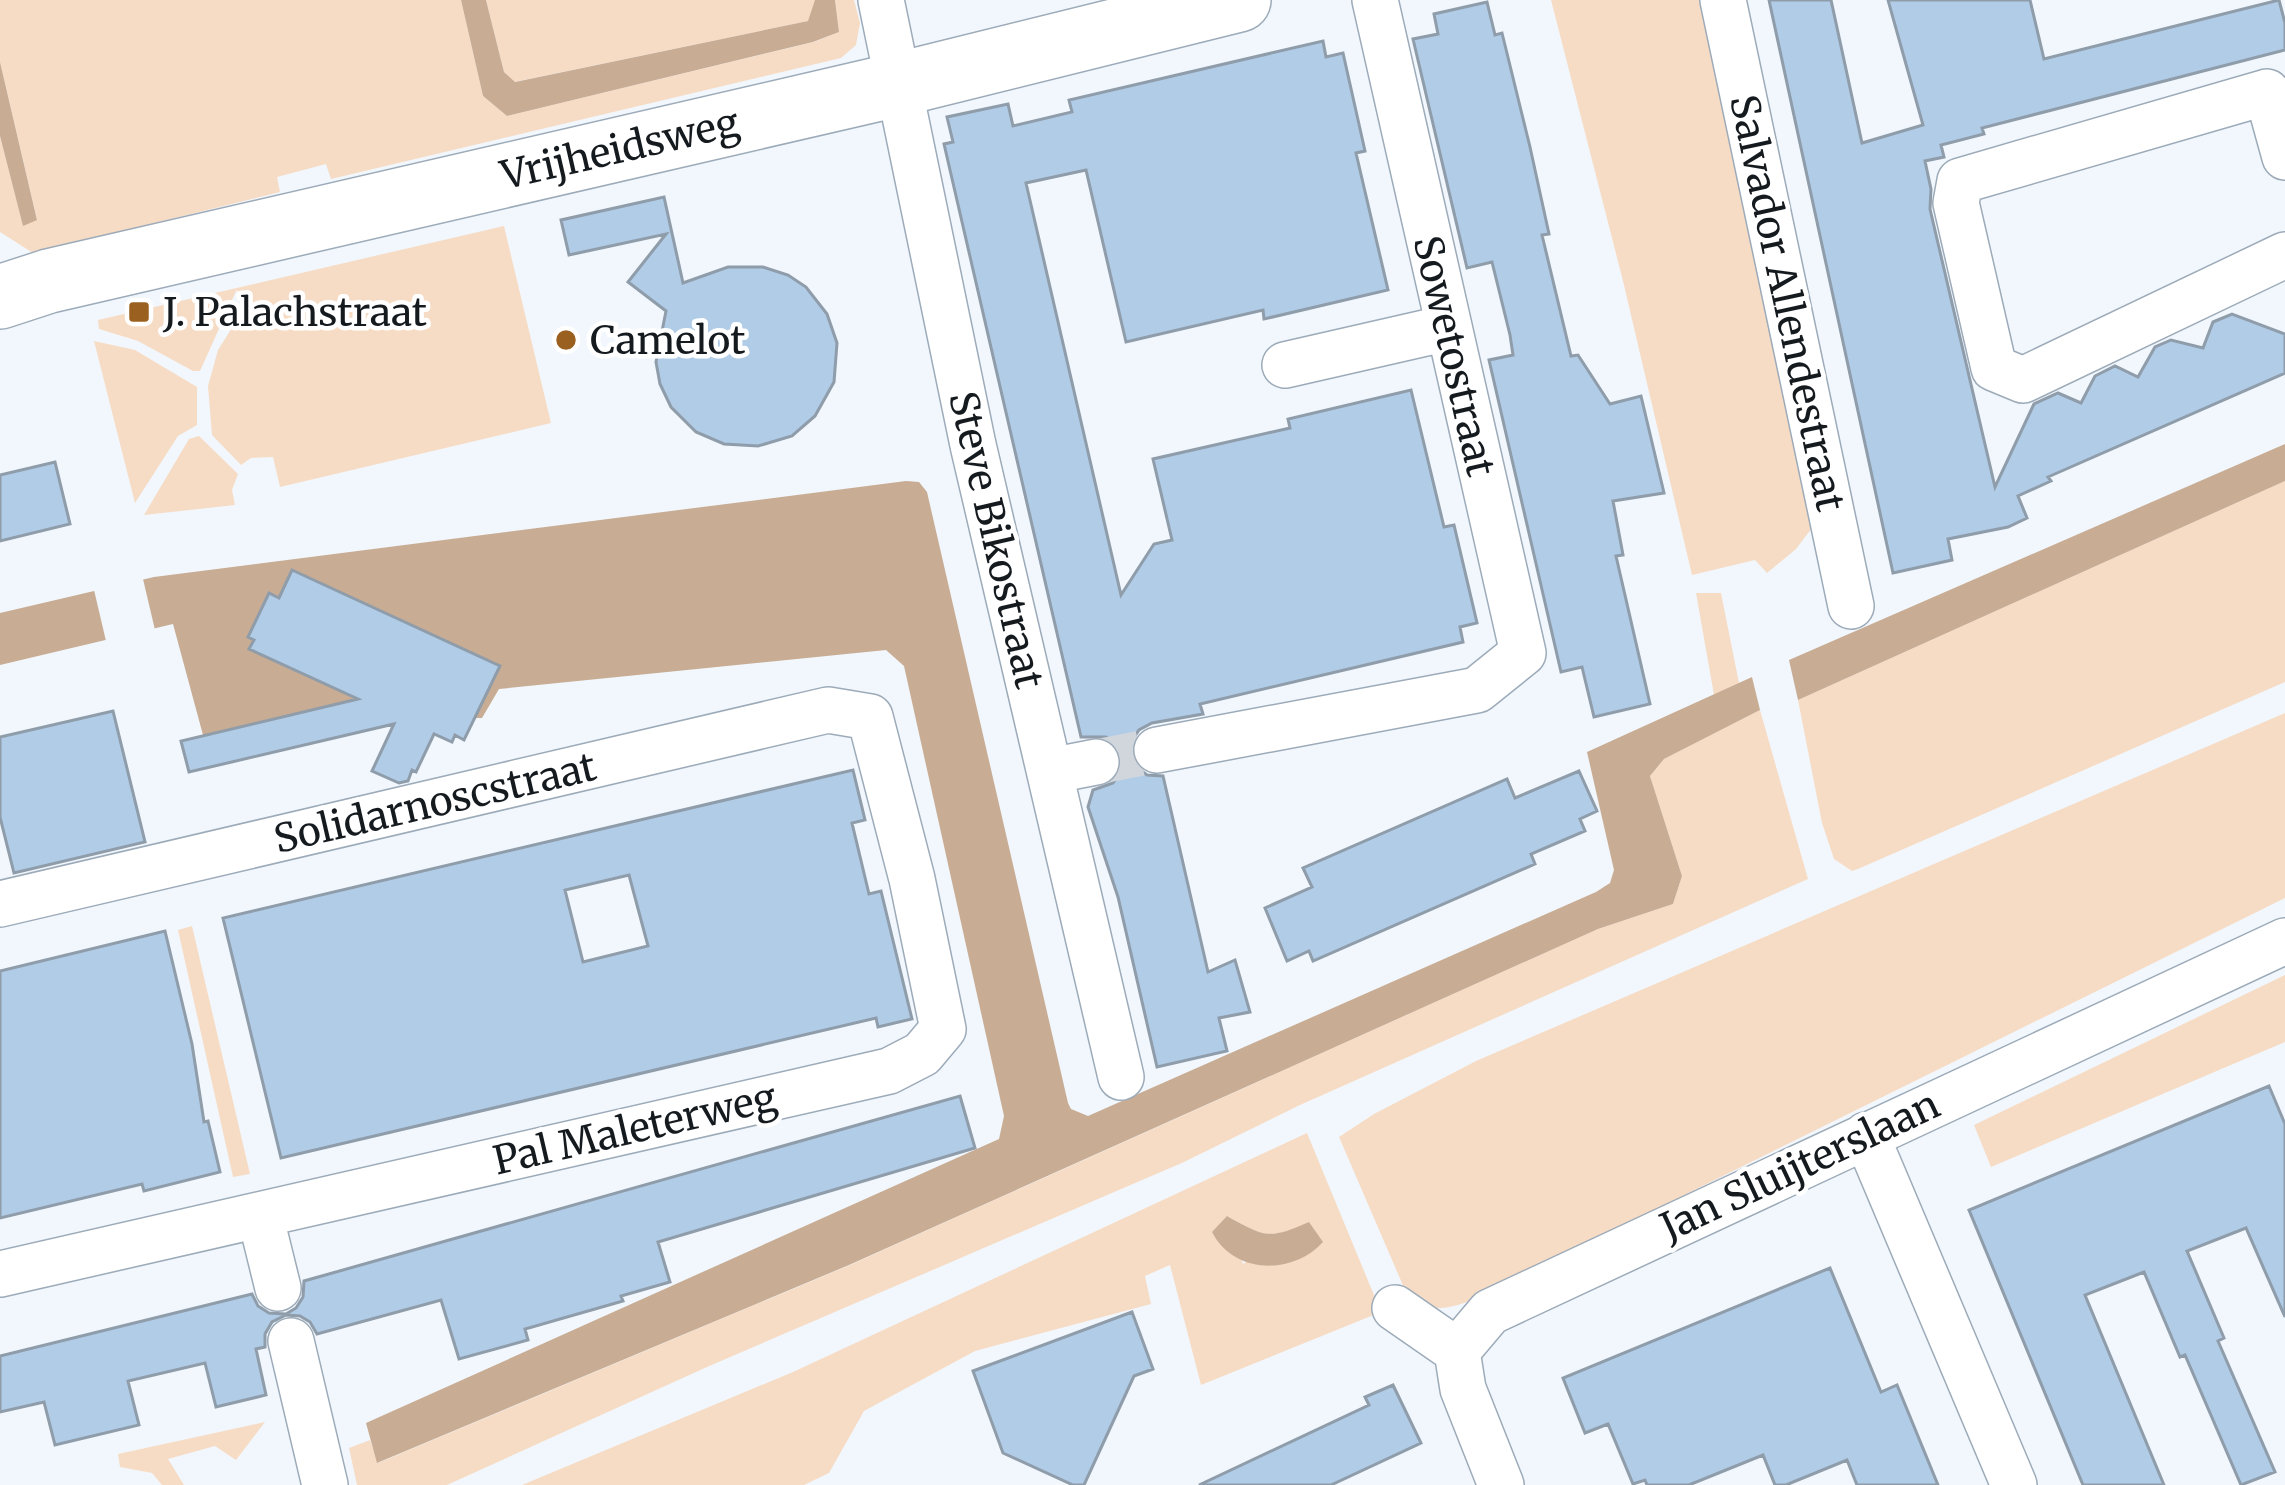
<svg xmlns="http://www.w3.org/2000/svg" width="2285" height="1485" viewBox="0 0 2285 1485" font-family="Merriweather,serif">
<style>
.green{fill:#f7dcc5;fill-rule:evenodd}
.water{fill:#c8ac93}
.pier{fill:#f1f7fd}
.building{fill:#b1cce7;stroke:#8f9caa;stroke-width:3;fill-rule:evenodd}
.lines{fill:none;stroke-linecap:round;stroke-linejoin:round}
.street-tunnel{stroke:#d0d6dc;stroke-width:45;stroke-dasharray:45 22;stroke-linecap:butt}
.street-casing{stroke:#9dabb9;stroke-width:48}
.secondary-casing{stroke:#9dabb9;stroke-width:66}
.street{stroke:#fff;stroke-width:45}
.secondary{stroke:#fff;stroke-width:63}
.poi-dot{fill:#9a601f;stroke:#fff;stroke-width:4.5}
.labels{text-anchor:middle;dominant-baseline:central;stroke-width:9;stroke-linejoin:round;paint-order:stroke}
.street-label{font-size:39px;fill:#151a1f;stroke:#fff}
.poi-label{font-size:39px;fill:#151a1f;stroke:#fff;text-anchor:start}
</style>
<rect width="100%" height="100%" fill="#f1f7fd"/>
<path class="green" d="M0 0H461L483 96 507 116 814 42 839 32 835 0H854L860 23 856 45 841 58 331 179 326 164 277 177 280 192 33 253 0 232V136L23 225 37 219 0 62Z
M486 0H815L816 3 808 21 514 82 504 72Z
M1551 0H1708L1815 524 1796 549 1767 573 1755 560 1692 575 1623 281Z
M504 226 551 423 280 487 273 457 251 458 241 465 212 435 208 386 218 350 242 312 237 289 200 371H193L138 341 99 329 98 320Z
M94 341 135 350 197 387V425L178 436 135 503Z
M199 436 238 474 232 490 235 505 144 515 189 439Z
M2285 481V682L1858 869 1852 871 1834 859 1822 823 1798 700Z
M1696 593H1721L1739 683 1714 695Z
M1760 710 1808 879 1300 1105 1184 1162 707 1367 447 1485H357L349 1448 370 1440 378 1463 850 1265 1598 929 1673 904 1682 876 1650 776 1664 759Z
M2285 713V898L1472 1300C1449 1309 1435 1311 1411 1304L1339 1137 1374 1114 1476 1061Z
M192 926 250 1174 233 1177 178 930Z
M2285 975V1042L1991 1167 1974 1125Z
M1307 1133 1381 1312 1201 1385 1170 1265 1145 1276 1151 1304 975 1351 864 1411 829 1473 804 1485H522L793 1372ZM1227 1216C1265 1237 1268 1240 1309 1223L1243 1264Z
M265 1422 236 1460 215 1446 168 1459 184 1485H162L152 1473 120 1467 118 1454Z"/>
<path class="water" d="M461 0H486L504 72 515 82 808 21 815 0H835L839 32 813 42 507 116 483 96Z
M0 62 37 220 23 226 0 136Z
M2285 444V481L1798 700 1789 660Z
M906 481 919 482 927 492 1068 1103 1071 1109 1088 1116 1596 892 1610 883 1614 870 1587 752 1752 677 1760 710 1664 759 1650 776 1682 876 1673 904 1598 929 849 1265 377 1463 366 1423 999 1139 1004 1116 904 666 886 650 499 689 482 718 302 719 203 735 173 624 0 665V613L154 577Z
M1227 1216C1265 1237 1268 1240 1309 1222L1323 1242C1292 1276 1233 1274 1212 1232Z"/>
<path class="pier" d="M143 579 155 630 106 641 94 590Z"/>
<path class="building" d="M1769 0H1831L1862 143 1923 125 1888 0H2030L2044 59 2279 0 2285 23V50L1982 128 1984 134 1941 145 1944 157 1925 161 1931 189 1930 209 1995 487 2034 404 2058 393 2081 403 2095 376 2115 366 2138 377 2155 347 2171 340 2203 348 2213 322 2232 314 2285 334V373L2048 477 2051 481 2018 496 2027 518 2008 527 1948 539 1952 560 1893 573Z
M1487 2 1495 35 1502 33 1530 147 1549 234 1542 235 1571 356 1578 355 1610 404 1641 396 1664 493 1613 501 1623 555 1616 556 1650 704 1594 717 1582 667 1561 672 1489 360 1513 355 1510 335 1492 262 1467 268 1413 39 1438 34 1434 14Z
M1323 41 1326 57 1343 53 1365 151 1356 153 1388 290 1264 319 1263 310 1126 342 1086 170 1026 183 1121 595 1154 544 1172 540 1153 459 1290 428 1288 419 1411 390 1444 527 1454 525 1477 623 1460 627 1463 642 1200 704 1203 714 1152 723 1139 730 1131 742V756L1136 767 1147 775 1163 776 1208 972 1235 960 1250 1012 1219 1018 1227 1051 1157 1067 1118 897 1088 807 1093 790 1113 783 1121 772 1122 756 1117 745 1106 737H1081L944 144 953 142 947 117 1008 104 1013 126 1072 112 1069 100Z
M664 197 683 283 728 267H763L788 275 806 287 827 314 837 343 834 382 815 416 792 436 758 446 724 444 696 432 671 407 660 384 656 362 666 311 628 282 666 234 569 255 561 220Z
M55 462 70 524 0 541V475Z
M292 570 500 666 464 740 455 735 452 742 434 734 416 772 412 770 408 781 399 783 372 771 394 724 189 772 181 741 358 699 249 649 254 640 248 637 269 593 279 598Z
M113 711 145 842 14 873 0 817V737Z
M853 770 865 820 852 823 869 894 881 891 912 1019 878 1027 876 1018 281 1158 223 918ZM629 875 648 946 583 962 565 890Z
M1579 771 1597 811 1580 819 1585 831 1531 854 1535 864 1313 961 1309 951 1287 961 1265 908 1312 887 1303 868 1507 779 1515 798Z
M165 931 192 1044 204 1122 208 1121 220 1172 144 1191 142 1184 0 1218V971Z
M2269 1086 2285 1124V1317L2246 1228 2187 1251 2224 1338 2218 1341 2275 1472 2241 1485 2185 1355 2180 1357 2144 1272 2085 1295 2164 1485H2083L1969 1210Z
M960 1096 975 1148 658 1242 670 1282 621 1296 623 1301 525 1329 528 1340 459 1359 441 1300 317 1334 310 1322 300 1316 286 1315 272 1322 265 1334V1347L256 1349 266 1395 216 1407 205 1363 128 1381 139 1425 55 1445 44 1402 0 1412V1356L252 1294 258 1306 269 1313 286 1314 296 1308 303 1297 304 1281Z
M1830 1268 1881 1392 1897 1385 1938 1485H1857L1847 1460 1786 1485H1775L1763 1455 1689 1485H1647L1645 1480 1633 1484 1608 1424 1585 1433 1563 1378Z
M1132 1312 1153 1369 1134 1376 1084 1485H1073L1003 1453 973 1371Z
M1393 1385 1421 1443 1331 1485H1199L1369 1405 1365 1397Z"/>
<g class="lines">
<path class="street-tunnel" d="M1096 762 1157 750"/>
<defs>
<path id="street" d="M881 0 973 445 1121 1077
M1723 0 1851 606
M2285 157 2267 92 1960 181 1956 203 1994 368 2023 380 2285 255
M1285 365 1447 328
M1157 750 1477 690 1523 653 1375 0
M1050 771 1096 762
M0 904 828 710 870 717 912 879 943 1029 922 1054 889 1071 0 1274
M1866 1135 2014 1485
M260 1215 278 1288
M1395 1308 1457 1351
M291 1341 325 1485
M1501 1485 1463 1389 1457 1351 1490 1312 2285 941"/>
<path id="secondary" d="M0 297 49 281 896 85 1239 0"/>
</defs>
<use href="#street" class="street-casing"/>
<use href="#secondary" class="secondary-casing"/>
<use href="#street" class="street"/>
<use href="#secondary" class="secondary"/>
</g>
<g class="poi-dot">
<rect x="127" y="300" width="24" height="24" rx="6"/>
<circle cx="566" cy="340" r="12"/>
</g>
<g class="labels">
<g class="street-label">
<text transform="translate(620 149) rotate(-13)">Vrijheidsweg</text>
<text transform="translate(1787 303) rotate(78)">Salvador Allendestraat</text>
<text transform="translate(1454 356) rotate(77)">Sowetostraat</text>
<text transform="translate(996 540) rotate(77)">Steve Bikostraat</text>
<text transform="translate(435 803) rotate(-13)">Solidarnoscstraat</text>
<text transform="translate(635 1129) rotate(-13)">Pal Maleterweg</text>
<text transform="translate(1800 1166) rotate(-25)">Jan Sluijterslaan</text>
</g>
<g class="poi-label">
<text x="163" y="312">J. Palachstraat</text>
<text x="590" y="340">Camelot</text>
</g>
</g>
</svg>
